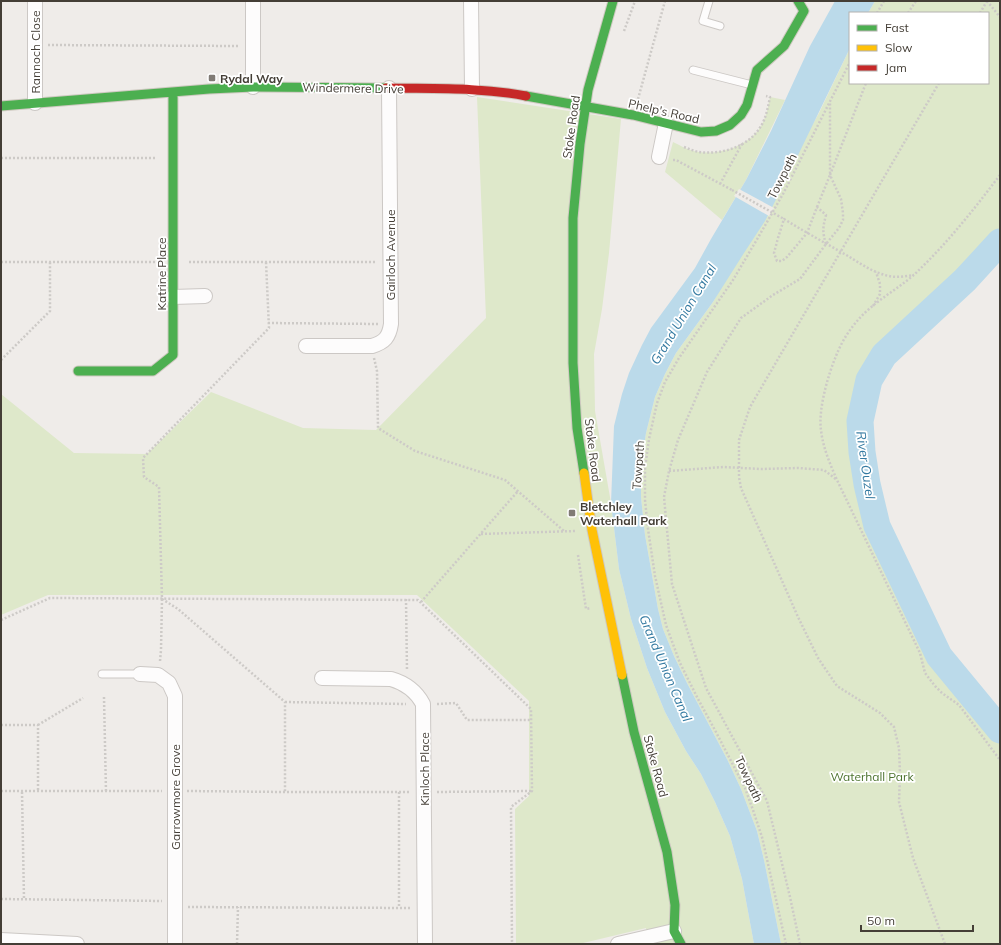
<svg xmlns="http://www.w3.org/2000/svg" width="1001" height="945" viewBox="0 0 1001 945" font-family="Mulish,sans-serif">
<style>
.green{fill:#dee8ca}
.water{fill:#bbdaea}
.pier{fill:#efece9}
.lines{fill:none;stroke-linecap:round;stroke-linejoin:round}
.river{stroke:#bbdaea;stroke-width:27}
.lane-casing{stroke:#ccc8c5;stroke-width:9}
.street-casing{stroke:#ccc8c5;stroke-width:16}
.fast-casing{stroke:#cec9c0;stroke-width:11}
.slow-casing{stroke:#cec9c0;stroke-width:11}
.jam-casing{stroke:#cec9c0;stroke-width:11}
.path{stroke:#cdcac7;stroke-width:2.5;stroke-dasharray:2 2;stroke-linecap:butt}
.lane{stroke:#fdfcfc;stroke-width:7}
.street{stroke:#fdfcfc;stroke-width:14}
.fast{stroke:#4caf50;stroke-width:9}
.slow{stroke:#ffc107;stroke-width:9}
.jam{stroke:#c62828;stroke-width:9}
.path-bridge{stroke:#cdcac7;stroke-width:2.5;stroke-dasharray:2 2;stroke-linecap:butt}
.poi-dot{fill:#807b75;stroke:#fff;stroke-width:1.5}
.labels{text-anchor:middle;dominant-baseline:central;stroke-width:3.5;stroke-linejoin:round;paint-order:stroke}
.street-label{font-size:12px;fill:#443e36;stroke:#fff}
.poi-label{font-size:12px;font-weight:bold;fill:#443e36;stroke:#fff;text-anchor:start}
.park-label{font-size:12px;fill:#4b722d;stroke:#fff}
.water-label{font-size:13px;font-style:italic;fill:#347aa1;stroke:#fff}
</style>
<rect width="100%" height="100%" fill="#efece9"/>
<path class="green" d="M875 1H1000V242L965 280 884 355 869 380 860 421 862 452 867 484 877 526 939 656 1000 730V944H781L764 860 757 831 741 789 728 761 687 683 674 656 663 629 658 609 645 535 641 497V466L646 433 655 397 665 374 676 353 713 302 819 113 850 48V83H988V13H868Z
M477 97 621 119 609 253 602 309 594 354 595 411 611 503 619 569 631 619 647 668 665 712 686 751 701 774 715 802 730 836 742 879 754 944H647L646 928 579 944H516L515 809 529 796V701L417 595H48L1 615V394L74 453 147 454 211 392 303 428 376 430 486 318Z
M770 97 785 100 746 180 722 220 665 172 673 142C681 146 690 151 699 152 721 155 749 146 761 126 766 118 768 107 770 97Z"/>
<path class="water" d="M835 1H875L868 13H850V48L786 180 765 221 744 253 713 302 676 353 665 374 655 397 646 433 641 466V497L645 535 658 609 663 629 674 656 687 683 728 761 741 789 757 831 764 860 781 944H754L742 879 730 836 715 802 701 774 686 751 665 712 647 668 631 619 619 569 611 503 614 426 622 394 629 373 642 345 651 328 695 268 711 239 746 180 771 131 810 46Z"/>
<path class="pier" d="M739 189 774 208 769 216 734 196Z"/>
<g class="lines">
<path class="river" d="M1000 242 965 280 884 355 869 380 860 421 862 452 867 484 877 526 939 656 1000 730"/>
<defs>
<path id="lane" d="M709 1 703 21 720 26
M693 70 752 85
M102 674H140"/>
<path id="street" d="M35 1V103
M471 1 472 89
M253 87V1
M659 157 666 123
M173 297 205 296
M306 346H372C385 342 389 337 391 324L389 88
M140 674 158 675 169 683 175 696V944
M322 678 391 679C405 683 416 691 423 704L425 944
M1 940 77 944
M618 944 674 931"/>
<path id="fast" d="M526 96 633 115 701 132 716 131 730 125 741 115 747 105 757 70 784 46 804 11 798 1
M1 106 209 89 253 87 386 88
M78 371H153L173 355V92
M584 473 577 428 573 363V218L580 144 588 90 613 1
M622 675 634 732 667 852 675 905 674 931 681 944"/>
<path id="slow" d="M584 473 592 530 622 675"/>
<path id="jam" d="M386 88C433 89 480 87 526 96"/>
</defs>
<use href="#lane" class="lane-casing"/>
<use href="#street" class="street-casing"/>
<use href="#fast" class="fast-casing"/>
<use href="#slow" class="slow-casing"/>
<use href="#jam" class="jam-casing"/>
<path class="path" d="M987 1 1000 17
M877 13 884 1
M908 13 916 1
M980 13 987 1
M624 31 635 1
M48 45 239 46
M939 83 750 407 739 440V477L741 488 798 617 818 658 837 686 880 713 894 727 899 748 900 774 899 802 913 858 945 944
M638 99 665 1
M684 147C689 149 694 151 699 152 721 155 749 147 761 126 766 118 768 107 770 97L766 96
M1 158H156
M673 160H676L732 190
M1000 175C975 208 949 241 919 270 901 288 875 300 858 320 849 330 841 343 836 356 828 375 818 410 821 430 823 448 830 464 837 480L920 653 925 673 935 686 942 693 959 705 1000 760
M720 184 742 144
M817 207 830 175V102
M826 244C822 231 823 227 826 215L817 207 807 233 787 257 782 261H777L774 253 778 238 784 219C805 232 827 244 848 256 861 264 874 273 889 276 897 278 906 276 914 275
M1 262H156
M189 262H376
M873 306 880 294V284L876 272
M268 323 378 324
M374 358 377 371 378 428 415 451 505 480 564 531
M1 360 50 311V262
M669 471 723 467 761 469 798 468 824 470 837 480
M481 534 576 531
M578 555 586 609 591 608
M162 599 178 609 285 702V792
M406 599 407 671
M421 602 518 491
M1 620 50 598 418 600 531 709 532 791 511 807 512 944
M160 661 161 650 162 599 159 487 144 477 143 458 269 328 266 262
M104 697 106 792
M285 702 406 704
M437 704 456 703 467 720H531
M1 725H38V792
M38 725 83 698
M1 791H162
M187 791 285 792H410
M22 792 24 899
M399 792V908
M437 792 532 791
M1 899 162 901
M188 907 411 908
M237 944 238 907
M786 944 762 837 753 810 745 788 716 732 698 699 680 663 666 625 655 576 648 529 645 500V468L649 439 657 403 665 382 679 358 733 280 759 236 783 194 850 62
M800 944 790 897 767 801 706 688 672 584 664 497 669 471 678 440 707 372 741 318 773 295 800 279 826 244 839 228 843 220V213L841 199 830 175 866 83"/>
<use href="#lane" class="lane"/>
<use href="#street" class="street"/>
<use href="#fast" class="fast"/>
<use href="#slow" class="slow"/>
<use href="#jam" class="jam"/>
<path class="path-bridge" d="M732 190 784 219"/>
</g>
<g class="poi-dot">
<rect x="208" y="74" width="8" height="8" rx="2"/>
<rect x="568" y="509" width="8" height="8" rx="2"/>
</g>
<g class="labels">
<g class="street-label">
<text transform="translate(35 52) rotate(-90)">Rannoch Close</text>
<text transform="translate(353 88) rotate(1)">Windermere Drive</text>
<text transform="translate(664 111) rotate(13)">Phelp's Road</text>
<text transform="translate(571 127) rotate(-82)">Stoke Road</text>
<text transform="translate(782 176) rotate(-63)">Towpath</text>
<text transform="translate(390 255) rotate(-90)">Gairloch Avenue</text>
<text transform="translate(161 274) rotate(-90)">Katrine Place</text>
<text transform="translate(593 450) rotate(83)">Stoke Road</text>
<text transform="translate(638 465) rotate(-86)">Towpath</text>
<text transform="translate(656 766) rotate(75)">Stoke Road</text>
<text transform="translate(424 769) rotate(-90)">Kinloch Place</text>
<text transform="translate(749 779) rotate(65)">Towpath</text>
<text transform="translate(175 797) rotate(-90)">Garrowmore Grove</text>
</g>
<g class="poi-label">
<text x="220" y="78">Rydal Way</text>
<text x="580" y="506">Bletchley<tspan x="580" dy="14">Waterhall Park</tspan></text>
</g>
<g class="park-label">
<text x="872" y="776">Waterhall Park</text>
</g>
<g class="water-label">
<text transform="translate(683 314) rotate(-59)">Grand Union Canal</text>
<text transform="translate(866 465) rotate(82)">River Ouzel</text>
<text transform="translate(666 668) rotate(67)">Grand Union Canal</text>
</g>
</g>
<rect width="1001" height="945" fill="none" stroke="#443e36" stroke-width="4"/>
<rect x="849" y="12" width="140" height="72" fill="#ffffff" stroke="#b4b2af"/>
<rect x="857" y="25" width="20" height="6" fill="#4caf50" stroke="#b4b2af"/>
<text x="885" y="32" font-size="12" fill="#443e36">Fast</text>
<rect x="857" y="45" width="20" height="6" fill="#ffc107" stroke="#b4b2af"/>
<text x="885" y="52" font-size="12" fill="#443e36">Slow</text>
<rect x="857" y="65" width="20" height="6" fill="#c62828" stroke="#b4b2af"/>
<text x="885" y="72" font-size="12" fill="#443e36">Jam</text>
<path d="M861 925v6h112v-6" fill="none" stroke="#443e36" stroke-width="2"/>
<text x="867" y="925" font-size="12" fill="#443e36" stroke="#ffffff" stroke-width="3" paint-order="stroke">50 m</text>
</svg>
